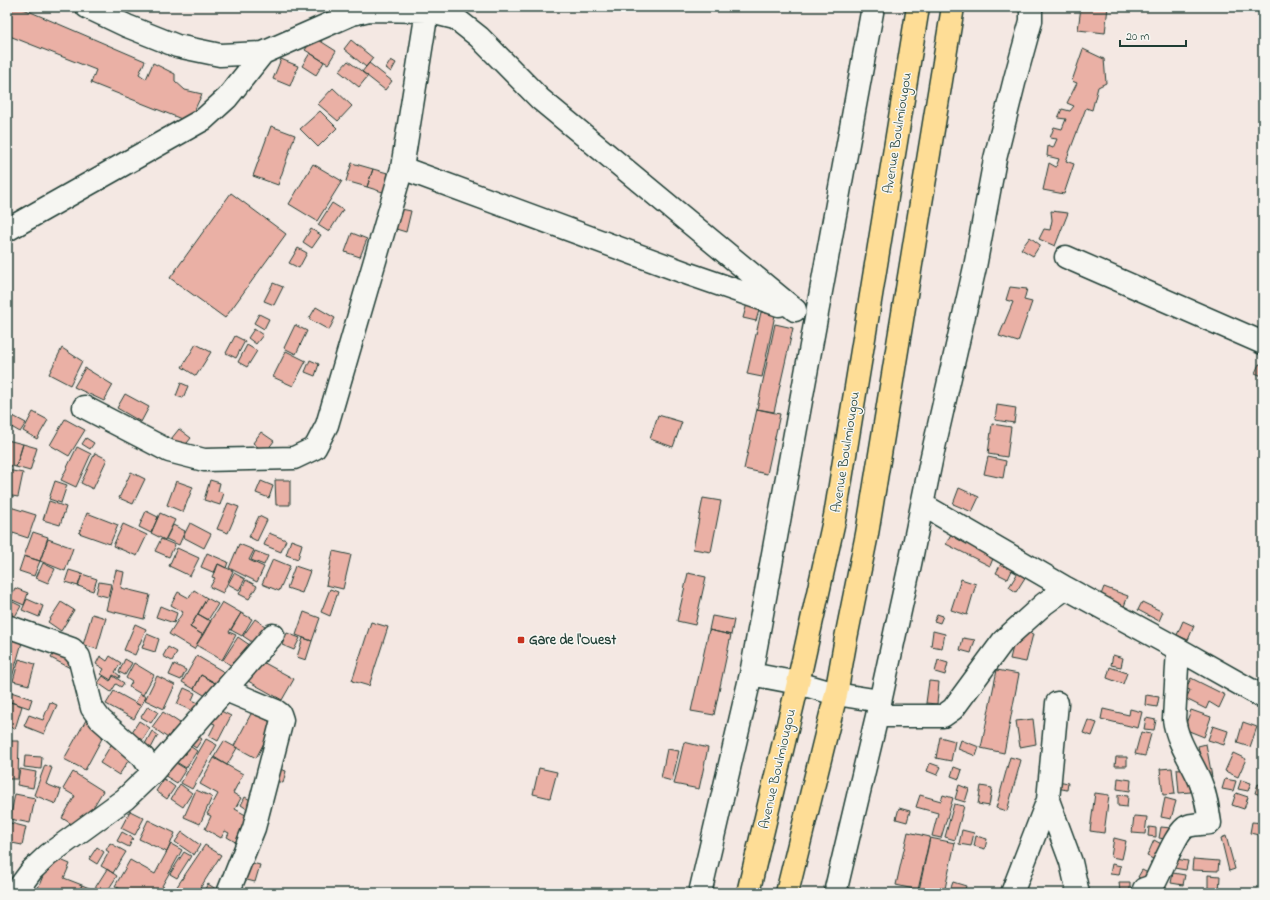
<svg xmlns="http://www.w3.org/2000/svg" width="1270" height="900" viewBox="0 0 1270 900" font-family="'Indie Flower',sans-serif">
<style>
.building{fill:#eab0a5;stroke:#1f3d34}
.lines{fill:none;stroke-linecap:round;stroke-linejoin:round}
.minor-casing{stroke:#1f3d34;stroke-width:25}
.highway-casing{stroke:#1f3d34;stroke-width:25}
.minor{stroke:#f6f6f2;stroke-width:22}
.highway{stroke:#fedd96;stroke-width:22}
.poi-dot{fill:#c8321e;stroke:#f6f6f2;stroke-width:1.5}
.labels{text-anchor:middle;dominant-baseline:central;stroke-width:3;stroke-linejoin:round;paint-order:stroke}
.street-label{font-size:14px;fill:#1f3d34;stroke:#f6f6f2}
.poi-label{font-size:14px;font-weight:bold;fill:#1f3d34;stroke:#f6f6f2;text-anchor:start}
</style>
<rect width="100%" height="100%" fill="#f4e8e3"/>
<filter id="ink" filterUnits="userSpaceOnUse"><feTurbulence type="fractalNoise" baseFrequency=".025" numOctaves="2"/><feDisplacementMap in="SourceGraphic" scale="8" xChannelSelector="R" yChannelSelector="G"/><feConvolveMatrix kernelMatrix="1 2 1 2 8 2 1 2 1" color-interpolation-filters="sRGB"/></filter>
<g filter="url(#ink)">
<path class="building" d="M7 7H19L145 61 139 74 146 79 153 63 175 74V81L185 90 202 94 189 122 91 83 96 70 7 35Z
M1081 7H1108L1105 33 1078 30Z
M314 37 336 51 328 64 305 50Z
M351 40 373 58 366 67 344 49Z
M1083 49 1104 59 1106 83 1098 87 1092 110 1086 108 1066 161 1074 164 1064 194 1043 190 1049 163 1056 167 1059 159 1047 156 1048 146 1053 148 1057 139 1050 138 1054 127 1062 129 1066 119 1058 118 1062 109 1070 111 1074 106 1067 103 1077 83 1072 81Z
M310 53 324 62 316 75 302 66Z
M281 59 298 66 290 86 273 79Z
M391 60 396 63 391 72 386 68Z
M348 61 368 76 359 87 339 71Z
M369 63 392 81 385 90 362 72Z
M333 88 352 106 338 121 318 104Z
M320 111 337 128 318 147 300 129Z
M271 126 295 135 278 185 253 176Z
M352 163 373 169 367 187 346 181Z
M313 164 342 181 317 221 289 204Z
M373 169 395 175 389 194 367 187Z
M231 193 286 234 225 318 170 278Z
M332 203 343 210 329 232 318 225Z
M401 209 411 211 406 232 396 229Z
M1051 211 1068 213 1055 246 1039 239 1044 229 1050 230 1052 220Z
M311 229 321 235 312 248 303 242Z
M352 233 367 239 360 257 345 252Z
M1030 237 1040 245 1033 256 1021 249Z
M298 248 307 253 299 268 289 263Z
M273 283 283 287 274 305 264 301Z
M1010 287 1027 289 1024 300 1032 302 1018 342 999 336 1013 302 1006 300Z
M748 300 761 303 756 321 743 318Z
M316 307 335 318 329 330 309 319Z
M761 312 775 315 762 377 747 374Z
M259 314 269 319 264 329 254 323Z
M775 324 793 328 774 412 757 409Z
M295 325 307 331 296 354 284 348Z
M254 329 263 335 256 344 248 338Z
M235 336 245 341 236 358 226 353Z
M196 344 211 352 196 376 182 367Z
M247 345 257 351 247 367 238 362Z
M62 348 82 361 70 385 49 374Z
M286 351 306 361 293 386 273 377Z
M310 360 319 364 315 376 305 372Z
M1259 364 1263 365 1262 376 1255 373Z
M85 368 113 385 104 401 74 387Z
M181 383 188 386 183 398 176 396Z
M125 394 149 407 141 422 117 408Z
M997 405 1016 408 1014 423 995 420Z
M757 409 780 414 767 474 744 469Z
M33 412 48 420 37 439 23 431Z
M658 415 682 422 673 447 650 439Z
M13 416 26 423 20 432 8 425Z
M65 419 85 430 69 456 50 445Z
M992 424 1011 427 1007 457 988 454Z
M179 429 191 438 183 448 171 439Z
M261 432 274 441 265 453 253 443Z
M86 438 94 443 90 449 82 444Z
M7 440 23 444 16 467 7 465Z
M23 444 37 448 30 471 16 467Z
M77 447 91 454 76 487 61 480Z
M95 453 107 459 93 489 81 483Z
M988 457 1006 461 1003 478 984 474Z
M7 470 23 473 18 497 7 495Z
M131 472 145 479 133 504 119 498Z
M210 480 220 483 218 491 224 493 220 505 204 500Z
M275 480H290V505H276Z
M55 481 67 485 61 503 49 499Z
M176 481 193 487 183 512 167 505Z
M261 481 273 486 269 498 256 493Z
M959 488 979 497 972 512 953 504Z
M703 498 721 501 711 552 693 549Z
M49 501 66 507 60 525 43 520Z
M228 503 239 507 228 533 217 529Z
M7 506 36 515 28 538 13 533 7 550Z
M146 511 158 517 151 533 139 527Z
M87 513 118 525 110 544 79 533Z
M160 513 175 520 165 540 151 533Z
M259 516 267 520 257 541 249 537Z
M190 523 211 534 204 548 183 537Z
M123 524 147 535 137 556 113 546Z
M173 525 185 531 179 545 166 539Z
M33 532 48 537 40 561 24 556Z
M269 533 286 540 281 552 264 545Z
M951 534 994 556 990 566 946 544Z
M48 539 73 548 65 571 40 561Z
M161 539 175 545 169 557 155 551Z
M291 540 302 544 298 559 286 555Z
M239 544 254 550 249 560 264 567 257 582 229 568Z
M177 548 199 558 190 576 169 566Z
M255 551 268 556 264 565 251 560Z
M333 551 351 555 343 589 326 585Z
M207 553 228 562 226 568 218 564 215 573 201 567Z
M24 556 40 561 34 576 19 571Z
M273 559 290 566 279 591 262 584Z
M1003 560 1014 566 1008 579 996 573Z
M43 563 55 569 48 583 36 578Z
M218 564 233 571 223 593 210 587 215 578 212 577Z
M295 566 310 571 302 593 287 588Z
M69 570 82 574 78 586 65 582Z
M116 570 124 572 121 588 150 595 144 619 106 610Z
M1019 571 1026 576 1016 592 1009 587Z
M234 573 245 579 239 590 228 584Z
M688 573 706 577 695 625 677 621Z
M82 574 97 579 93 591 78 586Z
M961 579 976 584 967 615 951 610Z
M246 580 257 586 249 599 239 594Z
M99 582 111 584 108 597 96 594Z
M1104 587 1128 596 1123 609 1099 600Z
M15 588 28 593 24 605 10 599Z
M330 589 338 592 330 616 321 612Z
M194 590 207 598 190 627 203 635 194 649 169 634 183 612 171 605 178 592 189 598Z
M207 598 218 604 208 620 198 614Z
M7 599 21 606 13 620 7 617Z
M27 599 43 606 39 617 22 610Z
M61 602 74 610 61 631 48 622Z
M222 602 241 613 229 632 236 635 222 660 196 645Z
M1142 602 1163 612 1159 621 1138 610Z
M160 606 177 613 174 623 156 617Z
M304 612 320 618 312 641 296 635Z
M241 613 252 619 242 636 231 630Z
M92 614 106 618 97 649 83 645Z
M198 614 211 621 203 635 190 627Z
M937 614 943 616 940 623 934 621Z
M712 616 734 620 731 635 709 630Z
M255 619 272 631 261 648 243 636Z
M1183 621 1194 626 1188 640 1177 635Z
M371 622 388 627 369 686 352 681Z
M135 624 146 629 135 655 124 650Z
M709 630 731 635 714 715 691 711Z
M1017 630 1033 634 1026 662 1010 659Z
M933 631 945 634 942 648 931 646Z
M287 633 300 638 294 650 282 645Z
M147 634 159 639 155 652 142 648Z
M11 636 23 639 10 684 7 683V651Z
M238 637 254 648 239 671 223 660Z
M303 638 312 641 306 660 297 657Z
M963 638 975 640 971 653 960 650Z
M168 647 177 652 172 661 163 656Z
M55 651 77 662 74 670 51 658Z
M1113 655 1123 658 1121 667 1111 665Z
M100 656 107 661 110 656 121 663 115 672 120 676 119 678 113 675 111 680 101 674 104 669 96 664Z
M197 656 224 672 217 684 201 675 194 689 182 682Z
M19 659 35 664 29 685 13 681Z
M125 659 132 663 125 675 119 672Z
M259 660 294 679 282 700 248 681Z
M938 660 948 663 945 675 935 672Z
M1260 660H1263V672H1261Z
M134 663 154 675 143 695 129 687 132 682 126 678Z
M174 664 186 670 181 680 169 675Z
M1110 667 1127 673 1123 684 1107 678Z
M997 670 1019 674 1004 753 981 748Z
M1261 672H1263V685H1261Z
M201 675 217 684 209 698 194 689Z
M103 676 110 681 113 676 124 683 121 687 116 684 111 692 98 683Z
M157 676 175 685 164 709 145 700Z
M1191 678 1225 695 1219 708 1209 702 1206 709 1186 699 1190 690 1186 689Z
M929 681 939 682 937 704 926 703Z
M184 688 195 693 192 700 203 705 199 714 177 704Z
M114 691 141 706 134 719 106 704Z
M11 692 32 699 29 708 8 701Z
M140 694 146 697 141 706 135 703Z
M1146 695 1159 697 1157 707 1145 705Z
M7 701 22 706 15 729 7 726Z
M50 702 57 705 44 734 24 726 29 715 43 720Z
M148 706 158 712 151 723 141 717Z
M217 709 231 716 218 741 209 736 215 724 210 722Z
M1103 709 1129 715 1130 709 1142 712 1138 728 1101 719Z
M1191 710 1211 717 1204 737 1184 729Z
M163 712 183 725 177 735 172 731 168 738 152 727Z
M252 712 274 724 256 758 234 746Z
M1146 718 1156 720 1154 730 1144 729Z
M1033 719 1036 744 1020 747 1016 721Z
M86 720 106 731 85 770 64 759Z
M1088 720 1097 723 1092 736 1083 733Z
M139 721 150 728 141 742 130 735Z
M1243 722 1257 727 1250 747 1237 743Z
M1213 726 1228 731 1224 745 1208 740Z
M152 731 158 735 150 750 144 746Z
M1141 732 1151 734 1145 756 1135 754Z
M193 733 202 739 196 748 187 742Z
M940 737 955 741 951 761 936 758Z
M206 739 217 745 192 789 181 783Z
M114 740 134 752 119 775 100 763Z
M961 740 979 747 976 756 958 749Z
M7 741H19L18 779H7Z
M224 741 237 748 227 765 214 757Z
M184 742 197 751 186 768 173 760Z
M684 742 708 748 699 789 674 784Z
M1206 744 1212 777 1205 779 1198 746Z
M667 749 679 751 672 781 661 778Z
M1233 753 1246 759 1238 777 1225 771Z
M25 756 42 757 41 769 24 767Z
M1010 757 1021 760 1007 811 996 808Z
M1116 757H1127V766H1115Z
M214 758 243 774 233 793 241 798 235 809 251 818 237 843 227 837 229 833 225 831 221 838 205 829 211 816 207 814 218 794 200 784Z
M171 760 186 769 177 783 162 774Z
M930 763 941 767 937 775 927 771Z
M45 765 52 768 46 784 61 790 56 804 34 795Z
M273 767 286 771 283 783 269 779Z
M954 767 962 770 959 779 951 776Z
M539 768 557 772 550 798 533 794Z
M1172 768 1175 794 1163 795 1160 769Z
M1189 768 1191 792 1179 793 1177 769Z
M20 769 36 772 33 788 17 785Z
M73 772 103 791 80 829 62 818 75 796 63 789Z
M1118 778 1131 780 1130 791 1117 789Z
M164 779 175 787 167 799 156 791Z
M1225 779 1236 781 1233 791 1222 789Z
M1241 780 1251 783 1248 791 1238 789Z
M1058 781 1068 783 1067 790 1057 788Z
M180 784 192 793 183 807 171 799Z
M1258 784 1263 786V796L1255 793Z
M959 785 969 789 965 802 955 799Z
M981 786 992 788 989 806 978 804Z
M196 790 212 797 200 824 184 817Z
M1095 793 1109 795 1104 833 1090 831Z
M1236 793 1248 797 1244 809 1232 805Z
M15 794 35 798 30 823 10 819Z
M920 795 941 801 943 795 953 798 941 838 932 836 938 813 916 807Z
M1118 795 1128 796 1127 807 1118 806Z
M245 797 254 802 250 811 241 805Z
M1165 798 1176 801 1171 819 1161 817Z
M954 804 964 806 955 840 945 837Z
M899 808 910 811 907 822 896 819Z
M130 811 144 818 135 835 121 828Z
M1134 816 1147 817 1145 834 1132 833Z
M148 820 175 833 167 852 139 839Z
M7 822 26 827 22 845 7 842Z
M1252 822 1263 823V836L1250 833Z
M1149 827 1156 828V837L1148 836Z
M1161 827 1171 828 1170 840 1159 838Z
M962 830 974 833 971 846 959 844Z
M122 832 133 838 129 847 117 841Z
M182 832 200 845 194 855 175 842Z
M908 832 930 837 918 890 896 885Z
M976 836 987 839 985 849 974 846Z
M1226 836 1235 869 1229 871 1221 838Z
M930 838 955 843 944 893H934L919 890Z
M1114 838 1126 841 1122 859 1111 857Z
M1154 840 1165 846 1157 861 1147 856Z
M110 843 126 852 113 873 101 866 109 852 106 850Z
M171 844 182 850 162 886 175 893H127L115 886 130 860 155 874Z
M205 845 221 855 197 893H183L176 888Z
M97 847 104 852 97 864 89 859Z
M184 852 191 856 177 878 170 874Z
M51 856 70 864 64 878 82 885 78 893H36Z
M1176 859 1188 861 1186 870 1174 868Z
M1193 859 1219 861 1218 871 1192 870Z
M248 862 260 865 255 882 243 879Z
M1112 864 1121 866 1119 875 1110 874Z
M107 869 117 876 106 893H103L95 888Z
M1142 870 1150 874 1146 882 1138 877Z
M1173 873 1185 875 1183 885 1171 883Z
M1208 875 1220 876 1219 892H1208Z
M953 882 966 886 964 893H949Z
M1119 882H1130V892H1120Z
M208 884 222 893H202Z
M82 885 101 893H78Z
M1162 888 1180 893H1161Z"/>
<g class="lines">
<defs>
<path id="minor" d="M87 7 127 26 177 46 220 55 263 53 352 14 369 10 427 11 455 18 479 37 540 99 795 310
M402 168 689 274 779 305
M7 230 204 119 227 98 263 53
M1066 257 1263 343
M84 407 169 451 204 460 294 458 315 448 327 425 402 168 427 11
M923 505 1066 588 1178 649 1263 697
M7 626 72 649 79 657 92 708 100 719 143 757 153 772
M751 674 798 683 836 694 880 701
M226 690 276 711 280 714 282 720 254 828 228 893
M1057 703 1048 800 1071 862 1078 893
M877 716H943L953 709 1003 641 1044 604 1066 588
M1144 889 1150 887 1154 884C1161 872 1177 829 1188 826 1195 824 1203 824 1210 823 1208 809 1206 795 1200 781 1191 760 1177 742 1174 719L1178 649
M15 893 32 870 48 855 125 799 153 772 273 635
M700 893 751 674 873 7
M835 893 877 716 908 574 932 456 975 267 995 159 1015 79 1031 21V7
M1012 893 1048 800"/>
<path id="highway" d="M748 893 798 683 835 516 918 7
M787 893 836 694 846 638 867 534 953 7"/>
</defs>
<use href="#minor" class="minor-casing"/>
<use href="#highway" class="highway-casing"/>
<use href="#minor" class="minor"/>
<use href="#highway" class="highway"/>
</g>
</g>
<rect class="poi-dot" x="517" y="636" width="8" height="8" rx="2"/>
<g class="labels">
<g class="street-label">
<text transform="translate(898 133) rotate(-81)">Avenue Boulmiougou</text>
<text transform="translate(846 452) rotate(-81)">Avenue Boulmiougou</text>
<text transform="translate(778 769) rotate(-77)">Avenue Boulmiougou</text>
</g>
<g class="poi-label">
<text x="529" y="640">Gare de l'Ouest</text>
</g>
</g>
<rect width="1270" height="900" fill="none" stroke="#f6f6f2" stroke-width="24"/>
<rect x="12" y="12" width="1246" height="876" fill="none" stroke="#1f3d34" stroke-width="1.5" filter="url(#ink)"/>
<path d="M1120 40v6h66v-6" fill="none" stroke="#1f3d34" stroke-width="2"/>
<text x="1126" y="40" font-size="12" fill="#1f3d34" stroke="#f6f6f2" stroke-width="3" paint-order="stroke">20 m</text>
</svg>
